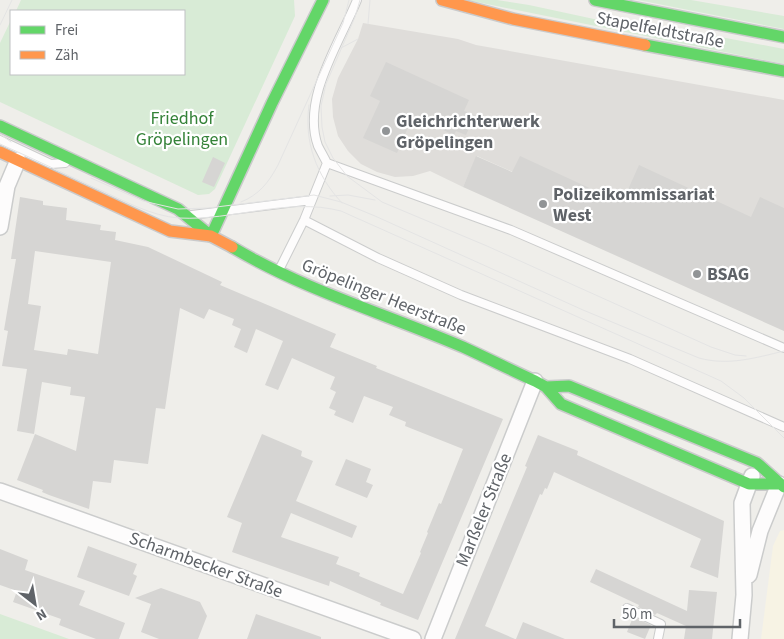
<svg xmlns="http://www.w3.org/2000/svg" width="784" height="639" viewBox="0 0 784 639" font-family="'Source Sans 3',sans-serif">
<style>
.commercial{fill:#f7f3e4}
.industrial{fill:#dfddda}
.green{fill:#d8ebd6}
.building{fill:#d6d5d3;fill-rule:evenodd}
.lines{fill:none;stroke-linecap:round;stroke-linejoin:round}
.lane-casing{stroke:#cbcccc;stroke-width:10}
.street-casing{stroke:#cbcccc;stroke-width:18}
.fast-casing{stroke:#cacacb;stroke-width:14}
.slow-casing{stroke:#cacacb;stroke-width:14}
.lane{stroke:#fdfcfc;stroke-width:8}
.street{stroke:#fdfcfc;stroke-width:15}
.fast{stroke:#63d668;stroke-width:11}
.slow{stroke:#ff974d;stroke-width:11}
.tram{stroke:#e4e4e4;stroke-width:1}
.poi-dot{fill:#919496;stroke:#fff;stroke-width:2}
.labels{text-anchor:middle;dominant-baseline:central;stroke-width:4.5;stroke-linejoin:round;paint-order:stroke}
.street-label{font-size:18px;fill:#5f6368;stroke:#fff}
.park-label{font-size:18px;fill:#348238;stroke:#fff}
.poi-label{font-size:18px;font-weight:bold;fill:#5f6368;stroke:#fff;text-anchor:start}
</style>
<rect width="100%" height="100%" fill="#efeeea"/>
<path class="commercial" d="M784 530V639H761L773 546 780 531Z"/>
<path class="industrial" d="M363 23 458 39 476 45 784 100V331L623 221 477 156 463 187 430 171 413 176 395 177 377 172 361 164 348 151 338 136 333 117 332 99 338 78 358 39Z"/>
<path class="green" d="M21 0H294L295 16 215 189 209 194 198 195 0 102V43L11 20V74H184V11H16Z
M467 0H497L529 5 594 19 634 24 663 26 784 49V64Z
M638 0H691L784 16V29Z
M0 614 69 639H0Z"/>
<path class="building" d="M386 62 469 100 464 111 475 115 466 135 456 131 454 135 413 116 397 153 363 138 380 101 370 96Z
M476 156 512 172 520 156 622 203 639 165 751 217 760 197 784 208V331L463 187Z
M213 157 225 163 214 187 202 182Z
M20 197 43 201V205L67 208 66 220 101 225 100 230 116 232 115 240 148 247 222 282 220 285 336 334 330 347 377 366 376 368 503 419 418 620 380 605 381 603 330 581 329 586 232 552 242 523 227 517 262 434 302 451 301 456 313 461 296 501 357 526 352 538 291 513 281 537 339 557 336 564 360 573 359 576 403 594 421 553 420 552 428 533 427 532 439 503 441 504 463 449 405 426 406 422 389 415 393 407 364 396 353 423 334 415 336 411 329 408 336 392 330 389 335 377 292 358 278 390 265 385 283 341 256 329 247 353 234 347 241 329 232 325 234 319 209 309 204 319 180 308 165 409 156 408 148 464 114 460 111 483 93 481 89 509 49 495 42 492 43 490 17 480 35 434 76 451 85 397 70 395 71 387 42 382 34 434 17 431 27 369 2 366 8 331 4 330 16 259H11ZM35 251 111 262 98 354 68 349 67 355 34 350 41 306 28 304Z
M538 435 578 451 577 455 724 521 718 578 690 567 701 539 554 472 547 489 545 488 542 495 540 494 485 626 515 639H455L527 467 525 466Z
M346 459 371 469 366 482 373 485 367 498 335 485Z
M88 546 137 564 133 574 137 576 129 596 77 577Z
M0 549 28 560 25 570 85 591 79 605 125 623 119 639H96L59 625 61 619 13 602 17 591 0 585Z
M596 569 687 611 689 590 717 592 712 639H684L686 626 657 613 655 615 638 607 639 605 590 582Z
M161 588 200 602 207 616 198 639H159L141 632 151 604 135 598Z
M256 614 321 637V639H247Z
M633 617 651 625 645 639 627 632Z
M523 622 565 639H516Z"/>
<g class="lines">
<defs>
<path id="lane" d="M357 0C340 42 301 99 318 146 321 152 324 157 327 163L511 230 784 348
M0 140 51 164 65 163
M192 215 312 200
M304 220 378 258 461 295 630 359 784 427
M279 270 304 220 327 163
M627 608 661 624 658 639"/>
<path id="street" d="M0 227 7 186 18 160
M0 491 413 639
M749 575 760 531 779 484
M433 639 535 381
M740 639 744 595 742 503 752 476"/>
<path id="fast" d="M595 0 784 37
M645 45 784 71
M0 126 178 209 211 236
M211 236 272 103 323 0
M232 247C304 290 386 314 463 347 487 358 511 370 535 381L546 387 561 404 749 484H779
M546 387 569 386 757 463 784 487"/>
<path id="slow" d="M442 0 513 19 645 45
M0 152 170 231 211 236 232 247"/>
</defs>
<use href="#lane" class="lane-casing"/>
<use href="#street" class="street-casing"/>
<use href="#fast" class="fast-casing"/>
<use href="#slow" class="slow-casing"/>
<use href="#lane" class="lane"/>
<use href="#street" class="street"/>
<use href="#fast" class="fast"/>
<use href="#slow" class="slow"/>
<path class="tram" d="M360 0 355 17 326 84 321 106 322 127 325 142 333 158 347 176 382 202 487 246 711 347 735 355 746 356
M368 24 370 0
M0 25 12 0
M341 48 358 39
M309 105C304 142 316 175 342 203
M0 134 11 142
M0 144C34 159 67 175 100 190 125 201 151 216 179 218 233 221 287 197 341 211L721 381 744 398 784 438
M91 178 143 201 178 209 208 208 314 195 341 202 375 216 583 310 699 358C728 366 755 358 784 351
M330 196 348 195 375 200
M241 202C259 195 269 182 278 165L343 23 349 0"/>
</g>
<g class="poi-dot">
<circle cx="386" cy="131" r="5"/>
<circle cx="543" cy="204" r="5"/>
<circle cx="697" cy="274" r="5"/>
</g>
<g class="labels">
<g class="street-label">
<text transform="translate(660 30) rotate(11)">Stapelfeldtstraße</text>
<text transform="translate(384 297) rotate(22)">Gröpelinger Heerstraße</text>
<text transform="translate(484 510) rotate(-68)">Marßeler Straße</text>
<text transform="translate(206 565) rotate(20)">Scharmbecker Straße</text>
</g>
<g class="park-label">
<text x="182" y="118">Friedhof<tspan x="182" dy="21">Gröpelingen</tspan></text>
</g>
<g class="poi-label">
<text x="396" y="121">Gleichrichterwerk<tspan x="396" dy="21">Gröpelingen</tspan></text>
<text x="553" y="194">Polizeikommissariat<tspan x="553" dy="21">West</tspan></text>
<text x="707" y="274">BSAG</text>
</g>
</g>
<rect x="10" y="10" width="175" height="65" fill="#ffffff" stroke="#bfc1c3"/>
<rect x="20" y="26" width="25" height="8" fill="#63d668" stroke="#bfc1c3"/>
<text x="55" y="35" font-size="15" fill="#5f6368">Frei</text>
<rect x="20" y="51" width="25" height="8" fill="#ff974d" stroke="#bfc1c3"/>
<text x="55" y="60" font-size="15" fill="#5f6368">Zäh</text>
<g transform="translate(35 604) rotate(149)" stroke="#ffffff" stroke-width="4" paint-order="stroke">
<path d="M0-4L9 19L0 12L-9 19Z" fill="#5f6368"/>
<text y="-8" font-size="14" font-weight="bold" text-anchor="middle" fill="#5f6368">N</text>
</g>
<path d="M614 619v8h126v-8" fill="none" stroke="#5f6368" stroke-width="2.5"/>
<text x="622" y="619" font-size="15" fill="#5f6368" stroke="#ffffff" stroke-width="4" paint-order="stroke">50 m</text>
</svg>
